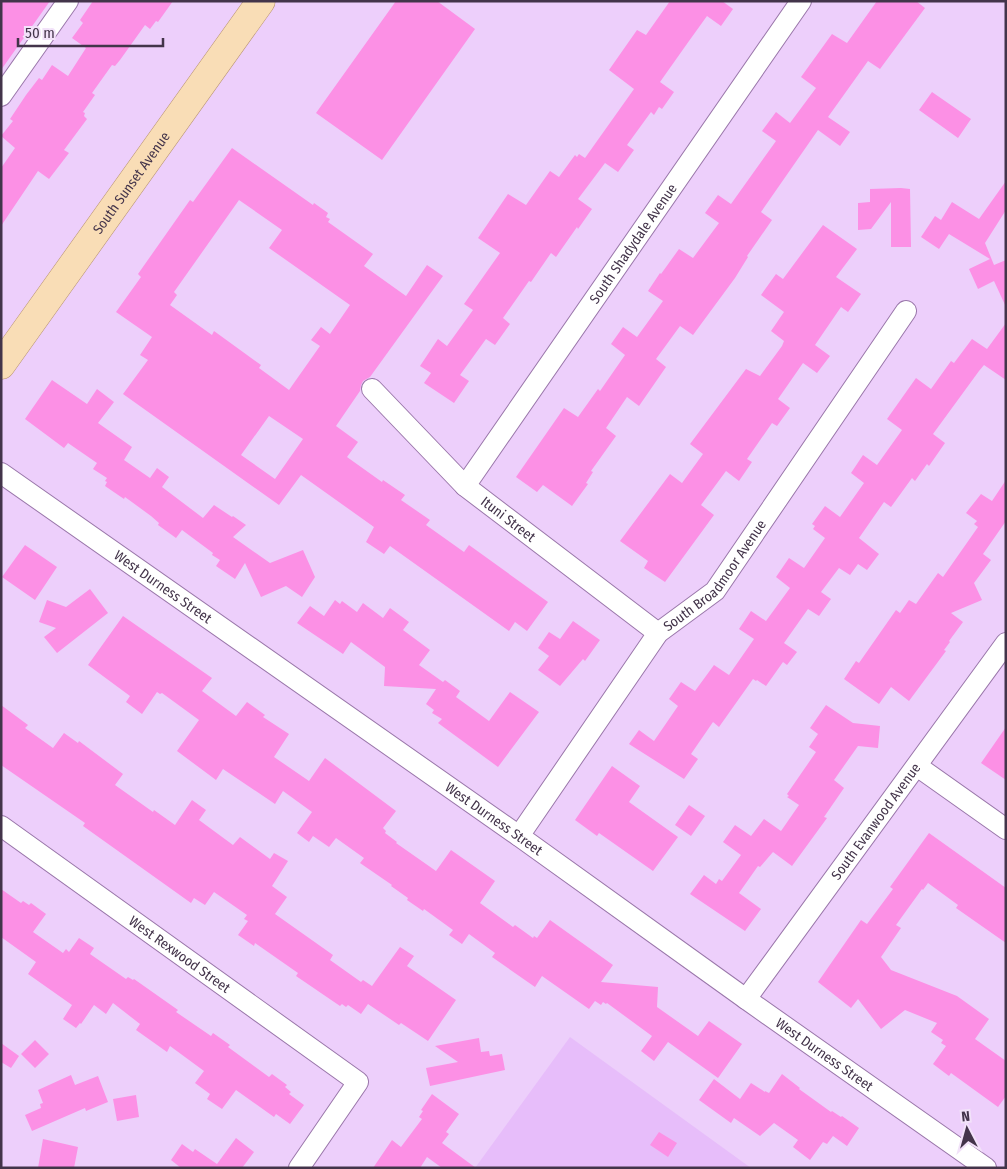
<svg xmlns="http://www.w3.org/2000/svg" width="1007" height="1169" viewBox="0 0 1007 1169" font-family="'Fira Sans Condensed',sans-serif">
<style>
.built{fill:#e7bdfa}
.building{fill:#fc90e5;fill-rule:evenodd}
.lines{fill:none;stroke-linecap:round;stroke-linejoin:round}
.street-casing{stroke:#9a77aa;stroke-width:22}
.primary-casing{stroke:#b79370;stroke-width:29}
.street{stroke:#fff;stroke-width:20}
.primary{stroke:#f9ddb6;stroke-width:28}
.labels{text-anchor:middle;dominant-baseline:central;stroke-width:4;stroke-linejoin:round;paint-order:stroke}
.street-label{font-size:14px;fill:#43344a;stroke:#f2e2f9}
</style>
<rect width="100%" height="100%" fill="#edcffb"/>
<path class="built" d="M570 1037 751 1168H475Z"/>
<path class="building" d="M1 1H50L1 70Z
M93 1H173L158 22 156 21 150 29 145 25 120 60 115 66 112 65 92 93 95 95 83 112 85 113 84 116 87 119 64 150 69 153 49 179 38 171 1 226V168L15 148 1 136 13 121 10 119 26 95 39 78 42 80 52 65 68 76 86 48 72 38 83 23 80 20Z
M396 1H437L475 29 382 160 316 113Z
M670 1H722L733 9 721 26 707 16 689 41 660 82 674 92 662 109 659 107 654 115 651 112 627 145 634 150 618 172 605 163 578 199 592 209 578 229 577 227 556 257 551 253 531 282 529 281 503 318 510 324 495 345 486 339 460 375 469 381 454 403 424 383 431 373 420 366 438 339 447 346 473 310 464 304 500 253 478 238 508 194 526 205 550 171 559 177 575 155 577 157 579 154 585 158 634 89 609 70 637 30 646 35Z
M877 1H916L925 8 880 69 868 61 828 117 850 132 840 146 818 130 761 212 772 220 747 256 748 257 735 278 693 335 680 326 656 359 666 367 639 406 627 397 606 428 616 436 591 471 593 472 586 483 588 484 572 506 543 485 537 492 516 477 564 408 578 417 598 389 600 391 625 355 611 344 623 327 637 337 663 301 648 291 660 273 661 274 679 249 693 258 719 223 705 213 718 195 731 204 776 141 762 131 776 112 790 123 816 88 801 77 832 34 847 43Z
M932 92 971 119 958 138 919 110Z
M232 148 313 205 314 203 328 213 326 217 330 219 328 222 373 254 364 266 406 296 427 265 443 276 370 377 363 381 361 385 360 391 336 426 358 442 347 457 382 482 383 480 405 495 401 500 430 520 426 525 464 552 469 545 548 602 527 631 515 622 509 631 390 546 384 554 366 542 374 527 301 475 279 505 123 394 148 360 140 355 152 337 116 312 141 277 138 274 190 200 193 202ZM239 200 282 230 269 248 350 305 330 334 321 327 311 340 320 346 289 390 259 368 261 365 214 331 212 335 170 305 177 295 174 292ZM269 416 303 439 275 479 241 455Z
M1006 181V210L985 243 994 265 1006 260V307L994 281 978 289 969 269 990 259 949 234 939 249 921 237 935 216 941 220 952 202 979 219Z
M901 188 910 189 911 247H891V202L871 229 858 230V203L870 202V189Z
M823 225 857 249 836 277 861 294 848 312 841 307 815 345 830 356 817 373 803 363 778 399 790 408 777 426 772 423 747 459 752 462 739 481 726 471 701 505 714 515 665 582 644 568 648 561 620 541 670 474 682 483 703 454 690 444 746 369 760 376 782 346 784 341 771 331 784 312 761 295 776 274 783 279Z
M1006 323V380L984 365 979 371 933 434 945 443 929 466 927 464 915 481 912 478 891 507 884 502 859 538 879 554 867 570 858 564 850 575 839 568 821 592 831 599 819 616 808 609 784 643 797 652 787 665 783 662 766 686 757 680 756 681 753 679 719 727 713 722 691 754 698 759 684 779 629 744 639 730 654 741 678 706 669 699 681 682 695 691 714 665 729 675 754 639 739 629 751 611 766 621 790 588 776 577 789 558 804 568 825 538 813 529 815 526 812 524 825 506 840 517 864 483 851 473 863 455 877 465 902 430 887 419 916 378 931 389 951 361 954 363 972 339 987 349Z
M52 380 87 404 97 389 114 402 98 423 132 447 124 460 150 478 157 468 169 477 162 487 203 518 214 505 232 517 233 516 246 525 233 537 270 563 303 550 315 577 302 597 286 586 261 597 245 563 235 579 216 566 220 560 212 555 213 553 182 530 176 538 158 525 159 523 151 516 125 497 124 499 105 486 107 482 105 481 107 478 93 469 97 463 68 443 64 448 25 419Z
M1006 480V521L983 554 991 560 974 583 982 600 951 613 963 622 949 641 950 642 944 650 946 651 909 701 891 687 879 704 844 679 856 661 859 663 896 610 900 613 909 600 916 604 938 573 943 577 978 527 974 524 977 521 966 513 981 494 992 501Z
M25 545 57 567 35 600 2 577Z
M90 589 108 613 57 653 44 637 56 628 39 622 47 600 66 607Z
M335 600 340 604 342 601 357 612 363 603 383 618 390 608 409 622 403 630 430 650 419 665 443 682 445 680 460 691 456 697 489 721 510 692 539 712 498 767 438 723 442 719 432 713 434 710 426 704 436 689 384 686 385 667 351 642 343 654 297 623 310 606 324 616Z
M123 616 212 678 202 691 236 716 247 702 265 715 263 717 289 734 274 757 309 781 325 758 396 811 383 828 386 831 385 833 397 842 396 843 436 871 451 850 495 881 480 903 513 927 515 925 533 938 534 936 537 938 550 920 613 965 601 982 658 987 657 1007 698 1036 709 1021 742 1044 718 1078 668 1042 654 1061 641 1051 652 1036 607 1003 606 1004 603 1002 601 1005 595 1001 589 1009 542 976 535 987 492 957 495 953 469 934 462 944 449 935 453 930 424 909 423 911 407 900 408 898 391 886 392 885 360 863 364 858 336 838 329 847 313 836 309 842 297 833 312 812 283 791 275 804 223 769 216 780 177 751 199 720 162 693 160 694 157 692 142 714 126 702 130 696 88 665Z
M573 621 600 640 585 661 583 659 560 686 538 670 549 656 538 648 549 632 560 639Z
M1 705 28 725 25 728 53 748 64 733 78 743 79 741 123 774 115 785 153 812 154 810 175 825 192 800 206 810 199 820 233 845 240 837 270 859 274 853 288 861 272 886 287 897 275 914 333 955 330 960 361 982 363 980 372 986 400 947 414 956 407 966 456 1000 428 1041 401 1023 399 1025 368 1004 361 1014 348 1005 346 1007 342 1004 340 1006 296 976 298 973 255 943 254 946 238 935 248 921 244 919 247 915 214 892 205 905 194 898 191 903 83 826 85 823 1 765Z
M826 705 853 723 880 726 878 748 858 746 834 780 844 788 824 817 827 818 792 866 773 852 760 867 758 866 739 893 761 909 745 931 690 894 704 875 716 884 719 879 722 881 741 855 723 842 735 825 751 836 764 819 781 831 799 805 787 797 789 796 787 794 816 752 809 747 818 734 810 728Z
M1006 727V780L981 763Z
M612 766 640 786 629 802 678 837 653 871 599 833 597 836 575 820Z
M689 805 705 816 691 836 675 825Z
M929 833 1006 888V943L956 908 958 905 928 883 923 890 922 889 896 925 901 928 881 957 891 970 957 996 989 1019 975 1039 1006 1061V1096L998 1107 951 1073 949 1076 933 1064 946 1046 941 1043 943 1040 931 1032 937 1023 905 1010 881 1029 858 999 851 1008 818 982 861 920 867 924 893 889 890 887Z
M1 889 21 903 23 901 29 905 31 903 46 914 33 932 63 953 66 949 69 952 79 938 94 948 90 954 126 979 128 977 133 980 134 979 178 1010 176 1012 211 1036 213 1033 230 1045 228 1047 269 1077 272 1074 287 1085 285 1087 291 1092 289 1094 304 1105 290 1124 276 1114 274 1117 236 1090 222 1109 207 1099 210 1094 195 1083 204 1071 170 1046 167 1052 136 1030 140 1024 113 1003 106 1014 94 1005 81 1024 80 1023 76 1028 63 1019 72 1005 28 974 36 962 1 937Z
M479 1038 481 1052 489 1051 490 1056 502 1054 505 1070 430 1086 426 1068 458 1062 435 1046Z
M35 1040 49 1054 35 1068 21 1054Z
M1 1043 19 1056 11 1068 1 1062Z
M782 1074 800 1088 799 1089 831 1112 832 1111 841 1117 842 1116 859 1128 847 1146 833 1136 827 1144 823 1142 810 1160 793 1147 798 1140 774 1123 760 1136 734 1118 731 1123 699 1100 714 1079 740 1099 751 1083 765 1092V1091L769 1093Z
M71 1075 75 1085 98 1076 108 1102 86 1111 85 1108 32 1131 25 1115 41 1108 40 1104 43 1103 38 1090Z
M432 1094 459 1114 446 1132 449 1134 442 1143 476 1168H442L427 1157 420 1168H373L392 1140 401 1147 422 1119 419 1117 423 1111 421 1110Z
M136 1095 139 1117 117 1121 113 1099Z
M659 1132 677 1143 668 1157 650 1145Z
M236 1138 254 1152 242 1168H181L171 1160 182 1144 193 1152 195 1149 217 1164Z
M43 1139 78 1147 74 1168H38Z"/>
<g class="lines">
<defs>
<g id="street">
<path d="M1 96 68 1"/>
<path id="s1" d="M372 389 465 486 658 633"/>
<path id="s2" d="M1 473 519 836 746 999 986 1168"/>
<path id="s3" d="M465 486 801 1"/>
<path d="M917 766 1006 829"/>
<path id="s4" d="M1 826 358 1082 299 1168"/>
<path id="s5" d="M519 836 658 633 715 591 906 311"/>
<path id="s6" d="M746 999 1006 643"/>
</g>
<g id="primary">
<path id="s7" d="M1 365 261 1"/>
</g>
</defs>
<use href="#street" class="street-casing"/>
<use href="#primary" class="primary-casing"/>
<use href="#street" class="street"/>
<use href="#primary" class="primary"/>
</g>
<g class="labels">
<g class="street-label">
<text stroke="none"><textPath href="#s7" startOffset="224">South Sunset Avenue</textPath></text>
<text stroke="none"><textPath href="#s3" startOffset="295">South Shadydale Avenue</textPath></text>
<text stroke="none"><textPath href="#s1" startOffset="189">Ituni Street</textPath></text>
<text stroke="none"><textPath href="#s5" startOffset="328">South Broadmoor Avenue</textPath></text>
<text stroke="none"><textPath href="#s2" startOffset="198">West Durness Street</textPath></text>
<text stroke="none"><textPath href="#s2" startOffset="602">West Durness Street</textPath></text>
<text stroke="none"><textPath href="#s6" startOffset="220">South Evanwood Avenue</textPath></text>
<text stroke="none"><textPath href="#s4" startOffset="220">West Rexwood Street</textPath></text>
<text stroke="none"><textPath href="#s2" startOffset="1008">West Durness Street</textPath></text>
</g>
</g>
<rect width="1007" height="1169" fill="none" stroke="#43344a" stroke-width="5"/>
<g transform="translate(967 1129) rotate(354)" stroke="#f2e2f9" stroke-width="4" paint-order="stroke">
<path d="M0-4L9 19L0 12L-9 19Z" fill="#43344a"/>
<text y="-8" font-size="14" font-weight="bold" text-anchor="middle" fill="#43344a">N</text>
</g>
<path d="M18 38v8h145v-8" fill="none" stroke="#43344a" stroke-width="2.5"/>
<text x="25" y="38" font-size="15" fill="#43344a" stroke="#f2e2f9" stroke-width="4" paint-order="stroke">50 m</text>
</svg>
